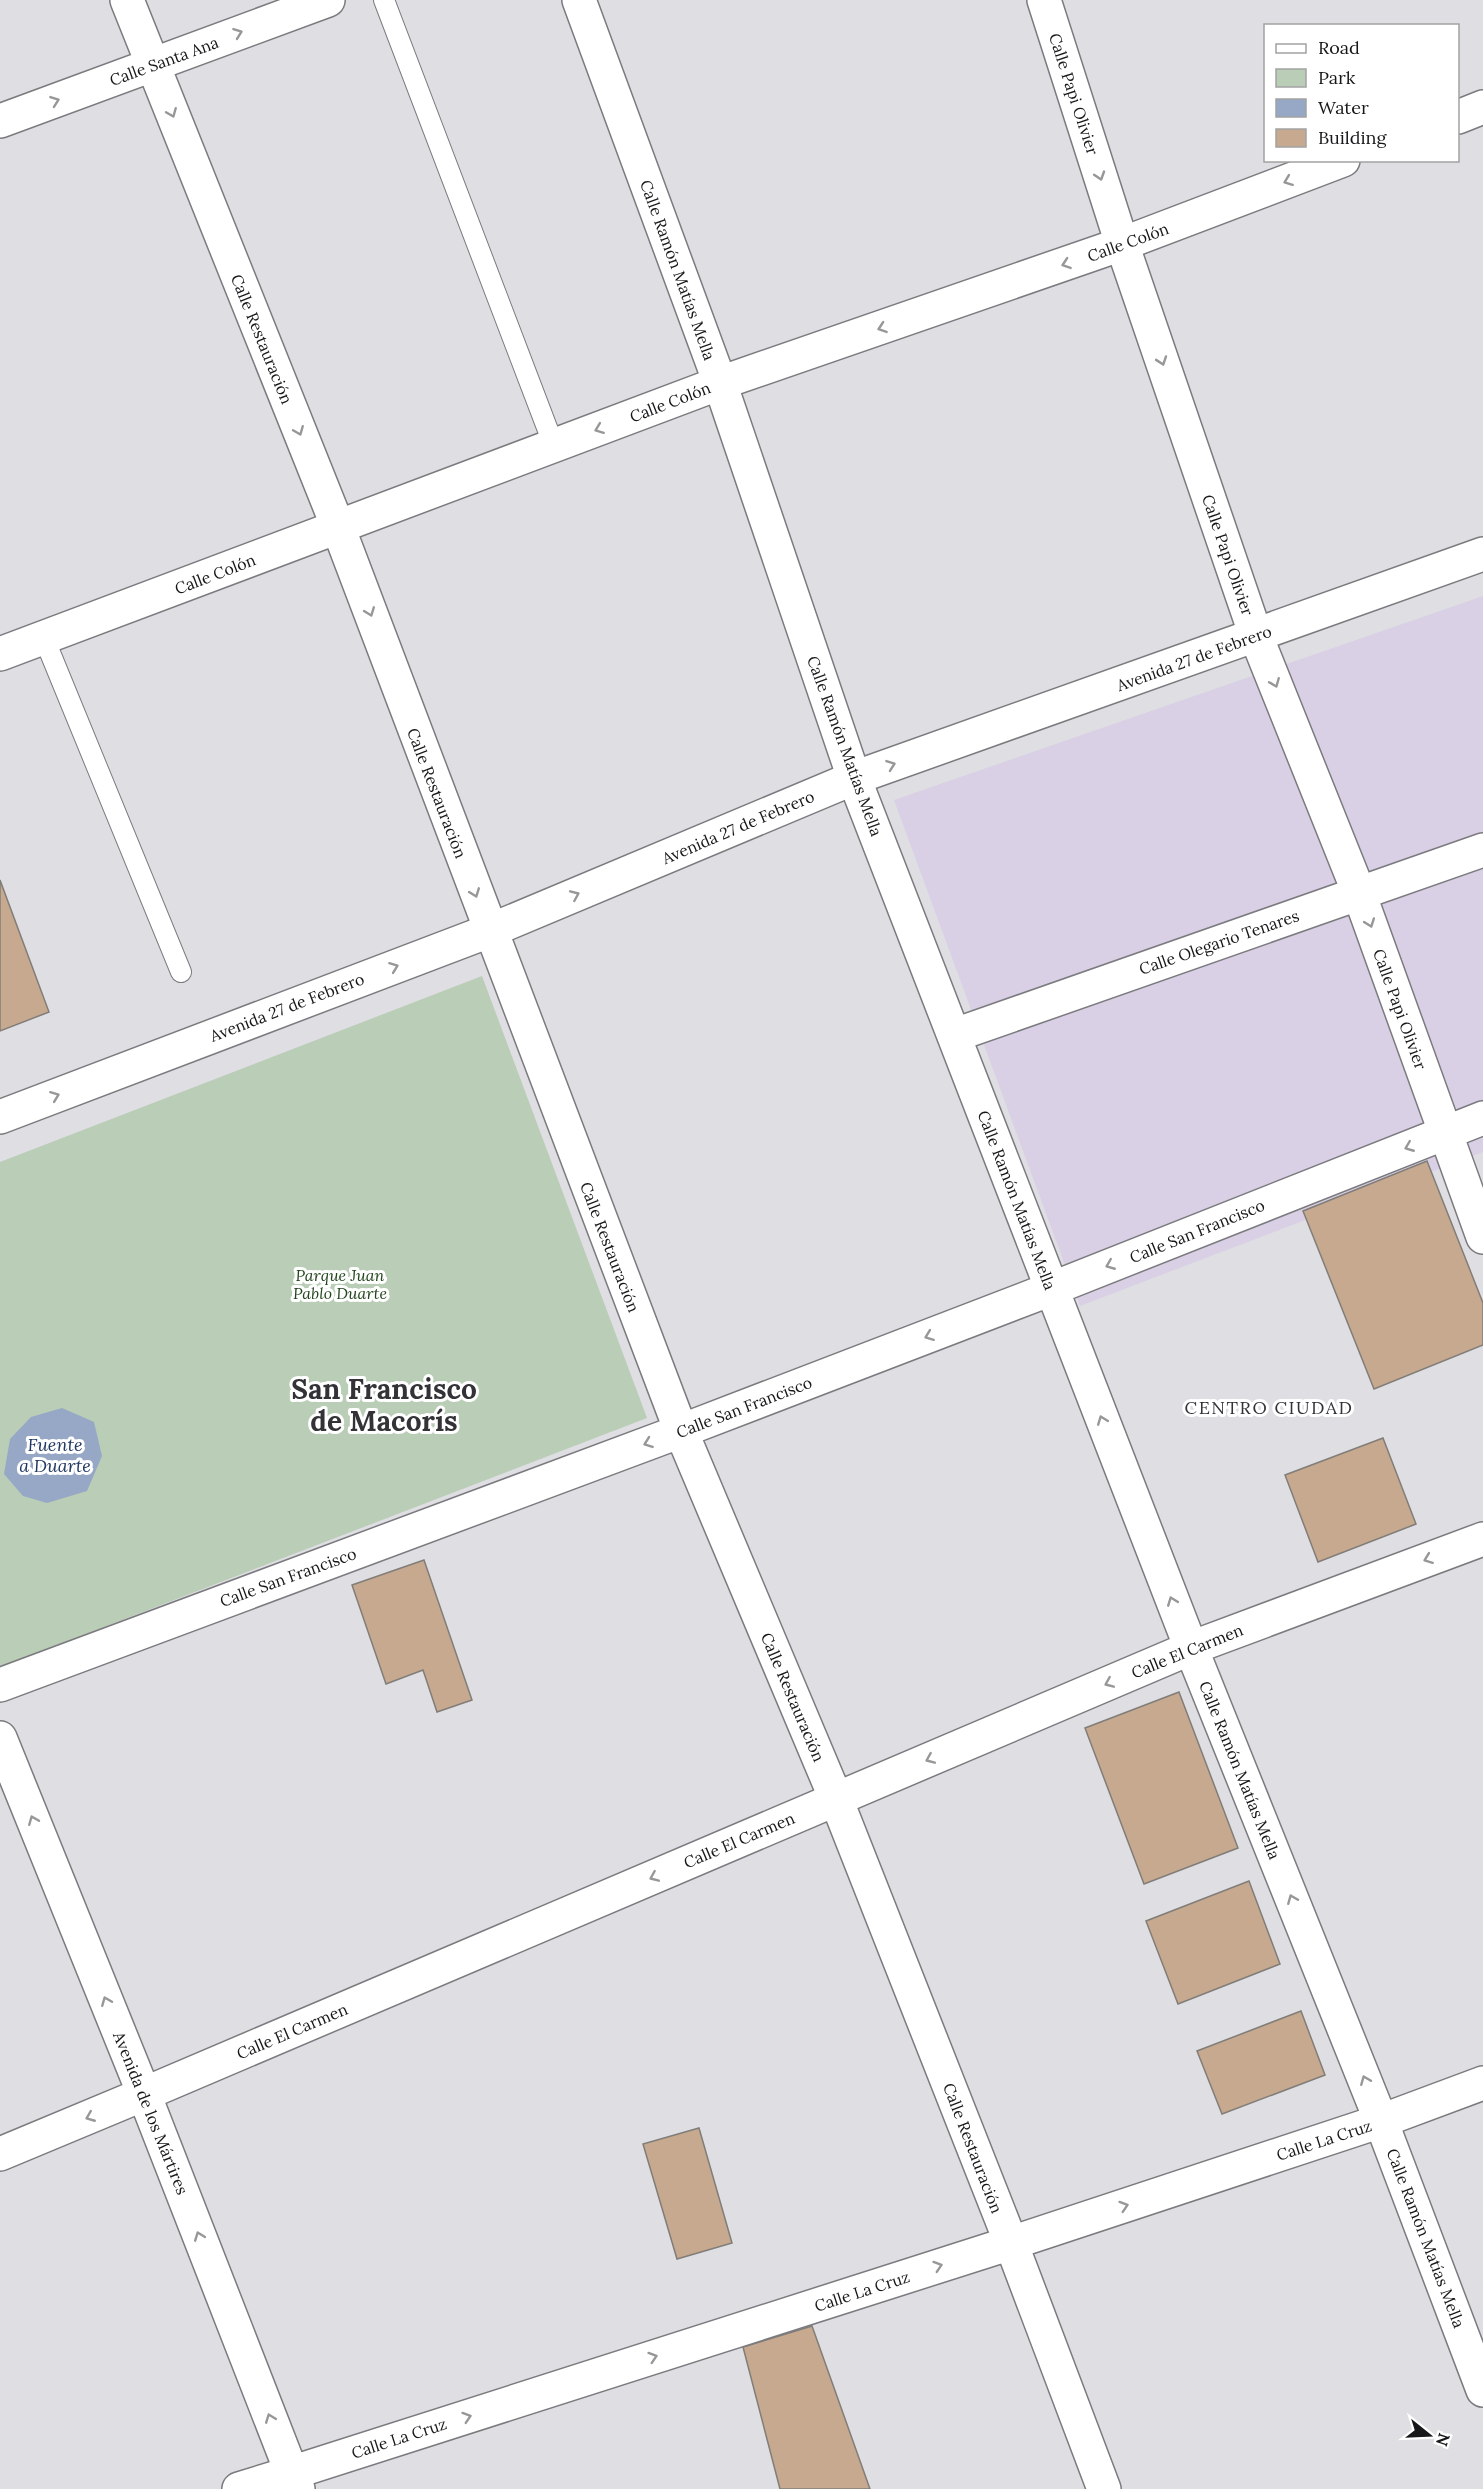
<svg xmlns="http://www.w3.org/2000/svg" width="1483" height="2489" viewBox="0 0 1483 2489" font-family="Lora,serif">
<style>
.commercial{fill:#dad0e5}
.green{fill:#bacdb7}
.water{fill:#96a8c6}
.building{fill:#c6a98f;stroke:#817d79;stroke-width:1.5}
.lines{fill:none;stroke-linecap:round;stroke-linejoin:round}
.service-casing{stroke:#7b7b7f;stroke-width:22}
.minor-casing{stroke:#7b7b7f;stroke-width:36}
.primary-casing{stroke:#7b7b7f;stroke-width:36}
.service{stroke:#fff;stroke-width:20}
.minor{stroke:#fff;stroke-width:33}
.primary{stroke:#fff;stroke-width:33}
.oneway{stroke:#979798}
.labels{text-anchor:middle;dominant-baseline:central;stroke-width:6;stroke-linejoin:round;paint-order:stroke}
.street-label{font-size:16px;fill:#171719;stroke:#fff}
.park-label{font-size:16px;font-style:italic;fill:#22451c;stroke:#fff}
.neighbourhood-label{font-size:18px;letter-spacing:1.5px;fill:#333337;stroke:#fff}
.water-label{font-size:18px;font-style:italic;fill:#213862;stroke:#fff}
.town-label{font-size:28px;font-weight:bold;fill:#333337;stroke:#fff}
</style>
<rect width="100%" height="100%" fill="#dedee3"/>
<path class="commercial" d="M1483 596V1152L1080 1306 894 800Z"/>
<path class="green" d="M482 976 647 1418 0 1667V1162Z"/>
<path class="water" d="M62 1408 94 1422 102 1456 87 1491 47 1503 23 1496 4 1474 10 1439 31 1417Z"/>
<path class="building" d="M0 880 49 1012 0 1031Z
M1427 1161 1483 1303V1345L1374 1389 1303 1211Z
M1383 1438 1416 1524 1318 1562 1285 1475Z
M424 1560 472 1700 437 1712 423 1670 386 1684 352 1585Z
M1179 1692 1238 1848 1144 1884 1085 1728Z
M1249 1881 1280 1964 1178 2004 1146 1921Z
M1301 2011 1325 2075 1222 2114 1197 2051Z
M699 2128 732 2243 677 2259 643 2144Z
M812 2326 870 2489H780L743 2347Z"/>
<g class="lines">
<defs>
<path id="service" d="M384 0 554 446
M44 638 181 972"/>
<path id="minor" d="M127 0 338 527 681 1431 836 1799 1011 2243 1104 2489
M579 0 720 383 854 778 1191 1648 1381 2121 1483 2390
M1044 0 1122 244 1256 636 1359 893 1483 1237
M0 121 328 0
M955 1035 1483 850
M0 1685 681 1431 1051 1289 1483 1118
M144 2094 1191 1648 1483 1539
M291 2473 1011 2243 1381 2121 1483 2083"/>
<path id="primary" d="M1458 117 1483 107
M0 654 720 383 1122 244 1343 160
M0 1117 489 931 854 778 1483 554
M0 1738 144 2094 298 2489
M0 2154 144 2094
M239 2489 291 2473"/>
</defs>
<use href="#service" class="service-casing"/>
<use href="#minor" class="minor-casing"/>
<use href="#primary" class="primary-casing"/>
<use href="#service" class="service"/>
<use href="#minor" class="minor"/>
<use href="#primary" class="primary"/>
</g>
<defs><path id="oneway-chevron" d="M-2-3.5L2.5 0L-2 3.5" fill="none" stroke-width="1.6" stroke-linecap="round" stroke-linejoin="round" transform="scale(1.5)"/></defs>
<g class="oneway">
<use href="#oneway-chevron" transform="translate(238 33) rotate(-20)"/>
<use href="#oneway-chevron" transform="translate(55 101) rotate(-20)"/>
<use href="#oneway-chevron" transform="translate(172 113) rotate(68)"/>
<use href="#oneway-chevron" transform="translate(1100 176) rotate(72)"/>
<use href="#oneway-chevron" transform="translate(1288 181) rotate(159)"/>
<use href="#oneway-chevron" transform="translate(1066 264) rotate(161)"/>
<use href="#oneway-chevron" transform="translate(882 328) rotate(161)"/>
<use href="#oneway-chevron" transform="translate(1162 361) rotate(71)"/>
<use href="#oneway-chevron" transform="translate(599 429) rotate(159)"/>
<use href="#oneway-chevron" transform="translate(299 431) rotate(68)"/>
<use href="#oneway-chevron" transform="translate(370 612) rotate(69)"/>
<use href="#oneway-chevron" transform="translate(1275 683) rotate(68)"/>
<use href="#oneway-chevron" transform="translate(891 765) rotate(-20)"/>
<use href="#oneway-chevron" transform="translate(475 893) rotate(69)"/>
<use href="#oneway-chevron" transform="translate(575 895) rotate(-23)"/>
<use href="#oneway-chevron" transform="translate(1370 923) rotate(70)"/>
<use href="#oneway-chevron" transform="translate(394 967) rotate(-21)"/>
<use href="#oneway-chevron" transform="translate(55 1096) rotate(-21)"/>
<use href="#oneway-chevron" transform="translate(1409 1147) rotate(158)"/>
<use href="#oneway-chevron" transform="translate(1110 1265) rotate(158)"/>
<use href="#oneway-chevron" transform="translate(929 1336) rotate(159)"/>
<use href="#oneway-chevron" transform="translate(1102 1420) rotate(-111)"/>
<use href="#oneway-chevron" transform="translate(648 1443) rotate(160)"/>
<use href="#oneway-chevron" transform="translate(1428 1559) rotate(159)"/>
<use href="#oneway-chevron" transform="translate(1172 1601) rotate(-111)"/>
<use href="#oneway-chevron" transform="translate(1109 1683) rotate(157)"/>
<use href="#oneway-chevron" transform="translate(930 1759) rotate(157)"/>
<use href="#oneway-chevron" transform="translate(33 1820) rotate(-112)"/>
<use href="#oneway-chevron" transform="translate(654 1877) rotate(157)"/>
<use href="#oneway-chevron" transform="translate(1292 1899) rotate(-112)"/>
<use href="#oneway-chevron" transform="translate(106 2001) rotate(-112)"/>
<use href="#oneway-chevron" transform="translate(1365 2080) rotate(-112)"/>
<use href="#oneway-chevron" transform="translate(90 2117) rotate(158)"/>
<use href="#oneway-chevron" transform="translate(1124 2206) rotate(-18)"/>
<use href="#oneway-chevron" transform="translate(199 2236) rotate(-111)"/>
<use href="#oneway-chevron" transform="translate(938 2266) rotate(-18)"/>
<use href="#oneway-chevron" transform="translate(653 2357) rotate(-18)"/>
<use href="#oneway-chevron" transform="translate(467 2417) rotate(-18)"/>
<use href="#oneway-chevron" transform="translate(270 2418) rotate(-111)"/>
</g>
<g class="labels">
<g class="street-label">
<text transform="translate(164 61) rotate(-20)">Calle Santa Ana</text>
<text transform="translate(1074 94) rotate(72)">Calle Papi Olivier</text>
<text transform="translate(1128 242) rotate(-20)">Calle Colón</text>
<text transform="translate(678 270) rotate(70)">Calle Ramón Matías Mella</text>
<text transform="translate(262 339) rotate(68)">Calle Restauración</text>
<text transform="translate(670 402) rotate(-21)">Calle Colón</text>
<text transform="translate(1228 555) rotate(71)">Calle Papi Olivier</text>
<text transform="translate(215 574) rotate(-21)">Calle Colón</text>
<text transform="translate(1194 658) rotate(-20)">Avenida 27 de Febrero</text>
<text transform="translate(845 746) rotate(70)">Calle Ramón Matías Mella</text>
<text transform="translate(437 793) rotate(69)">Calle Restauración</text>
<text transform="translate(738 827) rotate(-23)">Avenida 27 de Febrero</text>
<text transform="translate(1219 942) rotate(-19)">Calle Olegario Tenares</text>
<text transform="translate(287 1007) rotate(-21)">Avenida 27 de Febrero</text>
<text transform="translate(1400 1009) rotate(70)">Calle Papi Olivier</text>
<text transform="translate(1017 1200) rotate(69)">Calle Ramón Matías Mella</text>
<text transform="translate(1197 1231) rotate(-22)">Calle San Francisco</text>
<text transform="translate(610 1247) rotate(69)">Calle Restauración</text>
<text transform="translate(744 1407) rotate(-21)">Calle San Francisco</text>
<text transform="translate(288 1577) rotate(-20)">Calle San Francisco</text>
<text transform="translate(1187 1651) rotate(-22)">Calle El Carmen</text>
<text transform="translate(793 1697) rotate(67)">Calle Restauración</text>
<text transform="translate(1240 1770) rotate(68)">Calle Ramón Matías Mella</text>
<text transform="translate(739 1840) rotate(-23)">Calle El Carmen</text>
<text transform="translate(292 2031) rotate(-23)">Calle El Carmen</text>
<text transform="translate(151 2113) rotate(68)">Avenida de los Mártires</text>
<text transform="translate(1324 2140) rotate(-18)">Calle La Cruz</text>
<text transform="translate(973 2148) rotate(69)">Calle Restauración</text>
<text transform="translate(1426 2238) rotate(69)">Calle Ramón Matías Mella</text>
<text transform="translate(862 2291) rotate(-18)">Calle La Cruz</text>
<text transform="translate(399 2438) rotate(-18)">Calle La Cruz</text>
</g>
<g class="park-label">
<text x="340" y="1275">Parque Juan<tspan x="340" dy="18">Pablo Duarte</tspan></text>
</g>
<g class="neighbourhood-label">
<text x="1269" y="1407">CENTRO CIUDAD</text>
</g>
<g class="water-label">
<text x="55" y="1444">Fuente<tspan x="55" dy="21">a Duarte</tspan></text>
</g>
<g class="town-label">
<text x="384" y="1389">San Francisco<tspan x="384" dy="32">de Macorís</tspan></text>
</g>
</g>
<rect x="1264" y="24" width="195" height="138" fill="#ffffff" stroke="#a2a2a3" stroke-width="1.5"/>
<rect x="1276" y="44" width="30" height="9" fill="#ffffff" stroke="#a2a2a3" stroke-width="1.5"/>
<text x="1318" y="54" font-size="18" fill="#171719">Road</text>
<rect x="1276" y="69" width="30" height="18" fill="#bacdb7" stroke="#a2a2a3" stroke-width="1.5"/>
<text x="1318" y="84" font-size="18" fill="#171719">Park</text>
<rect x="1276" y="99" width="30" height="18" fill="#96a8c6" stroke="#a2a2a3" stroke-width="1.5"/>
<text x="1318" y="114" font-size="18" fill="#171719">Water</text>
<rect x="1276" y="129" width="30" height="18" fill="#c6a98f" stroke="#a2a2a3" stroke-width="1.5"/>
<text x="1318" y="144" font-size="18" fill="#171719">Building</text>
<g transform="translate(1429 2435) rotate(108)" stroke="#ffffff" stroke-width="4.5" paint-order="stroke">
<path d="M0-4.5L10 22L0 15L-10 22Z" fill="#171719"/>
<text y="-9" font-size="16" font-weight="bold" text-anchor="middle" fill="#171719">N</text>
</g>
</svg>
